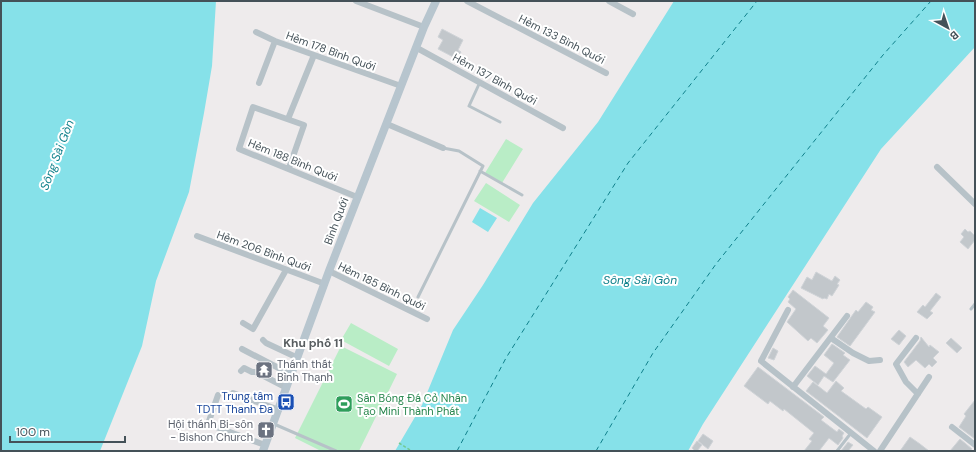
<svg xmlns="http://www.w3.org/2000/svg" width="976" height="452" viewBox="0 0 976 452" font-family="'DM Sans',sans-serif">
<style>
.green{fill:#b9edc6}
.water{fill:#86e1e9}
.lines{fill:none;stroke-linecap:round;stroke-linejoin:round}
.ferry{stroke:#0f808b;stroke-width:1;stroke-dasharray:5 4;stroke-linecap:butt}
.building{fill:#c2c7cb;stroke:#cfd3d7}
.path{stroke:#72c993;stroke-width:1.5;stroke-dasharray:3 2;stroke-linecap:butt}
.service{stroke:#b7c2c8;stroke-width:3}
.minor{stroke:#b7c2c8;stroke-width:6}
.secondary{stroke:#b7c5ce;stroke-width:8}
.labels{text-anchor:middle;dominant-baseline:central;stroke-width:4;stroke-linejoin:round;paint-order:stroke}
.street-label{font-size:11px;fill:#445158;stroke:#fff}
.worship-label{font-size:11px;fill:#5b616d;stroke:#fff;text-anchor:start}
.transit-label{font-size:11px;fill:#164399;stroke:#fff;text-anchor:end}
.leisure-label{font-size:11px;fill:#27864d;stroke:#fff;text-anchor:start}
.water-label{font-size:12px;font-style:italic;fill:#0f808b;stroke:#fff}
.neighbourhood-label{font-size:12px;font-weight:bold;fill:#585d60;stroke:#fff}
</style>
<rect width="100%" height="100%" fill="#eeebec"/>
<path class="green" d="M506 139 523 149 502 183 485 173Z
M486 183 520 205 509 222 474 201Z
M351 323 398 349 389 366 341 340Z
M341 346 397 374 359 451H321L295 438Z"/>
<path class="water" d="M1 1H216L212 66 204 113 189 192 156 281 142 346 100 451H1Z
M674 1H975V47L881 149 703 424 688 451H395L422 405 453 330 483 285 533 203 598 122Z
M480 208 497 218 488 232 472 222Z"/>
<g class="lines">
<path class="ferry" d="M457 451 506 358 628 163 757 1
M596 451 653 353 716 264 883 55 931 1"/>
</g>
<path class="building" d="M442 29 463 40 458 50 461 52 457 59 438 49 443 40 438 37Z
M965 229 968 232 970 231 975 236V240L968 249 960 242 964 237 961 234Z
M816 272 830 280 832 281 835 276 840 280 837 284 839 285 832 296 829 294 827 299 824 298 823 299 801 288 807 277 812 280Z
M793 290 829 318 823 326 828 330 817 343 811 338 808 341 787 322 796 309 788 302 790 299 788 297Z
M936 293 941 297 930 311 933 313 927 319 917 312 923 305 925 307Z
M866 302 873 307 871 310 875 312 850 346 837 337 856 310 858 312Z
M899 330 906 336 899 345 891 339Z
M921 337 929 347 930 345 939 352 933 358 937 362 932 367 929 364 925 368 916 360 908 367 904 362 920 341Z
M951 338 962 348 957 353 946 343Z
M832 344 845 353 843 355 850 360 833 382 824 376 818 385 807 376 815 366 826 374 834 363 824 355Z
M773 348 778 351 774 360 768 358Z
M259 364 271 369 269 374 258 368Z
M758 367 824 417 821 420 837 432 839 429 844 433 842 436 843 438 838 445 829 438 819 451H804L812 441 809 439 814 433 784 409 783 411 770 401 768 404 744 386Z
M836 381 844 388 841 391 848 396 866 409 868 407 882 417 867 438 806 391 813 382 827 393Z
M975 400V439L959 427 966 416 964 414Z
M703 434 713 441 708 449 698 441Z
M910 437 920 444 929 451H900Z
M960 439 972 449 970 451H950Z
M697 441 702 445 697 451H695L692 448Z
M848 442 853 445 848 451H841Z"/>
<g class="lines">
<path class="path" d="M399 443 410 450"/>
<path class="service" d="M480 82 469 106 500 122
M480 171 522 195
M418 297 483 166 459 151 443 148
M971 309 975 304
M274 424 336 451
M837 451 851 433"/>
<path class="minor" d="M356 1 424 27
M467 1 606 73
M609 1 633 14
M256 32 275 41 401 86
M417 48 563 128
M259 83 275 41
M288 119 314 55
M387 124 443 148
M937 167 975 204
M289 168 304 125 253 107 239 149 357 197
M197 236 325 284
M329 271 427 319
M788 310 761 361 874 451
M243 323 253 329 286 270
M831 338 853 353 869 361 880 360
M916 338 896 364 906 382 918 394
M263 340 266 343 298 358
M242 349 292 375
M241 371 244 368 252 372H256L287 388
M793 387 847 316
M233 393 279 410
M218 395 208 424 265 445
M952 427 975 445
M880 451 929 377"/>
<path class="secondary" d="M263 451 329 271 424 27 436 1"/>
</g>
<defs>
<symbol id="temple-square" viewBox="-11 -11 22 22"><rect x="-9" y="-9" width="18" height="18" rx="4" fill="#6b7280" stroke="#fff"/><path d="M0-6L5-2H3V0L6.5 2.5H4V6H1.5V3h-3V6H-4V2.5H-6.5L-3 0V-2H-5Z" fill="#fff"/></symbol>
<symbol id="bus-square" viewBox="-11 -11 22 22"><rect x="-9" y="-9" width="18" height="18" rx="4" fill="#1a4fb4" stroke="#fff"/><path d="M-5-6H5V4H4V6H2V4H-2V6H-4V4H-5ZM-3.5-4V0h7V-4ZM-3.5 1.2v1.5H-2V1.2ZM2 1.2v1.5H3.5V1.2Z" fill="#fff"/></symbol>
<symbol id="stadium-square" viewBox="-11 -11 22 22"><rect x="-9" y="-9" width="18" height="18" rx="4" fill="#2e9e5b" stroke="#fff"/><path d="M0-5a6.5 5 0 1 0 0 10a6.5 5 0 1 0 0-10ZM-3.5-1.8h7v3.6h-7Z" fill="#fff"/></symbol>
<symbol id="church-square" viewBox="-11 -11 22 22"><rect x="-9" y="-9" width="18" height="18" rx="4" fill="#6b7280" stroke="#fff"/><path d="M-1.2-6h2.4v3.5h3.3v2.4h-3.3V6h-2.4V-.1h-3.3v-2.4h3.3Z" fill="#fff"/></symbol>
</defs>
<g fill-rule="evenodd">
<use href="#temple-square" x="254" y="360" width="20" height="20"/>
<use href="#bus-square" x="276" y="392" width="20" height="20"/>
<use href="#stadium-square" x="334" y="394" width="20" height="20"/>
<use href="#church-square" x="256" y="420" width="20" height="20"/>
</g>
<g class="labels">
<g class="street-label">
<text transform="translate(562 39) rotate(27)">Hẻm 133 Bình Quới</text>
<text transform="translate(331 51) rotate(20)">Hẻm 178 Bình Quới</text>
<text transform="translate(495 79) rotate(29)">Hẻm 137 Bình Quới</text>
<text transform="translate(293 160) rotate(22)">Hẻm 188 Bình Quới</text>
<text transform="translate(336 221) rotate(-69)">Bình Quới</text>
<text transform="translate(264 251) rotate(20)">Hẻm 206 Bình Quới</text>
<text transform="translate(382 286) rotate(26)">Hẻm 185 Bình Quới</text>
</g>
<g class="worship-label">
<text x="277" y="364">Thánh thất<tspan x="277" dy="13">Bình Thạnh</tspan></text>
<text x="253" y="424" text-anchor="end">Hội thánh Bi-sôn<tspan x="253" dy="13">- Bishon Church</tspan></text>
</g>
<g class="transit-label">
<text x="273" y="396">Trung tâm<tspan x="273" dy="13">TDTT Thanh Đa</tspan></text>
</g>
<g class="leisure-label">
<text x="357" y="398">Sân Bóng Đá Cỏ Nhân<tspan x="357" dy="13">Tạo Mini Thành Phát</tspan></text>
</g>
<g class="water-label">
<text transform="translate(57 155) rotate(-69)">Sông Sài Gòn</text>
<text x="640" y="280">Sông Sài Gòn</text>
</g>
<g class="neighbourhood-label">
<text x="313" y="343">Khu phố 11</text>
</g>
</g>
<rect width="976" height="452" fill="none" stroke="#445158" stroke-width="4"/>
<g transform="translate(948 28) rotate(140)" stroke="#ffffff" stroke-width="3" paint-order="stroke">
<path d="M0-3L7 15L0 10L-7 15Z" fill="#445158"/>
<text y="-6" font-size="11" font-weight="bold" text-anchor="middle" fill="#445158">B</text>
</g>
<path d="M10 436v6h115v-6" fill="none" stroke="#445158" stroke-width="2"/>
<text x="16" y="436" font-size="12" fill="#445158" stroke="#ffffff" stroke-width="3" paint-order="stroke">100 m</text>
</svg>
